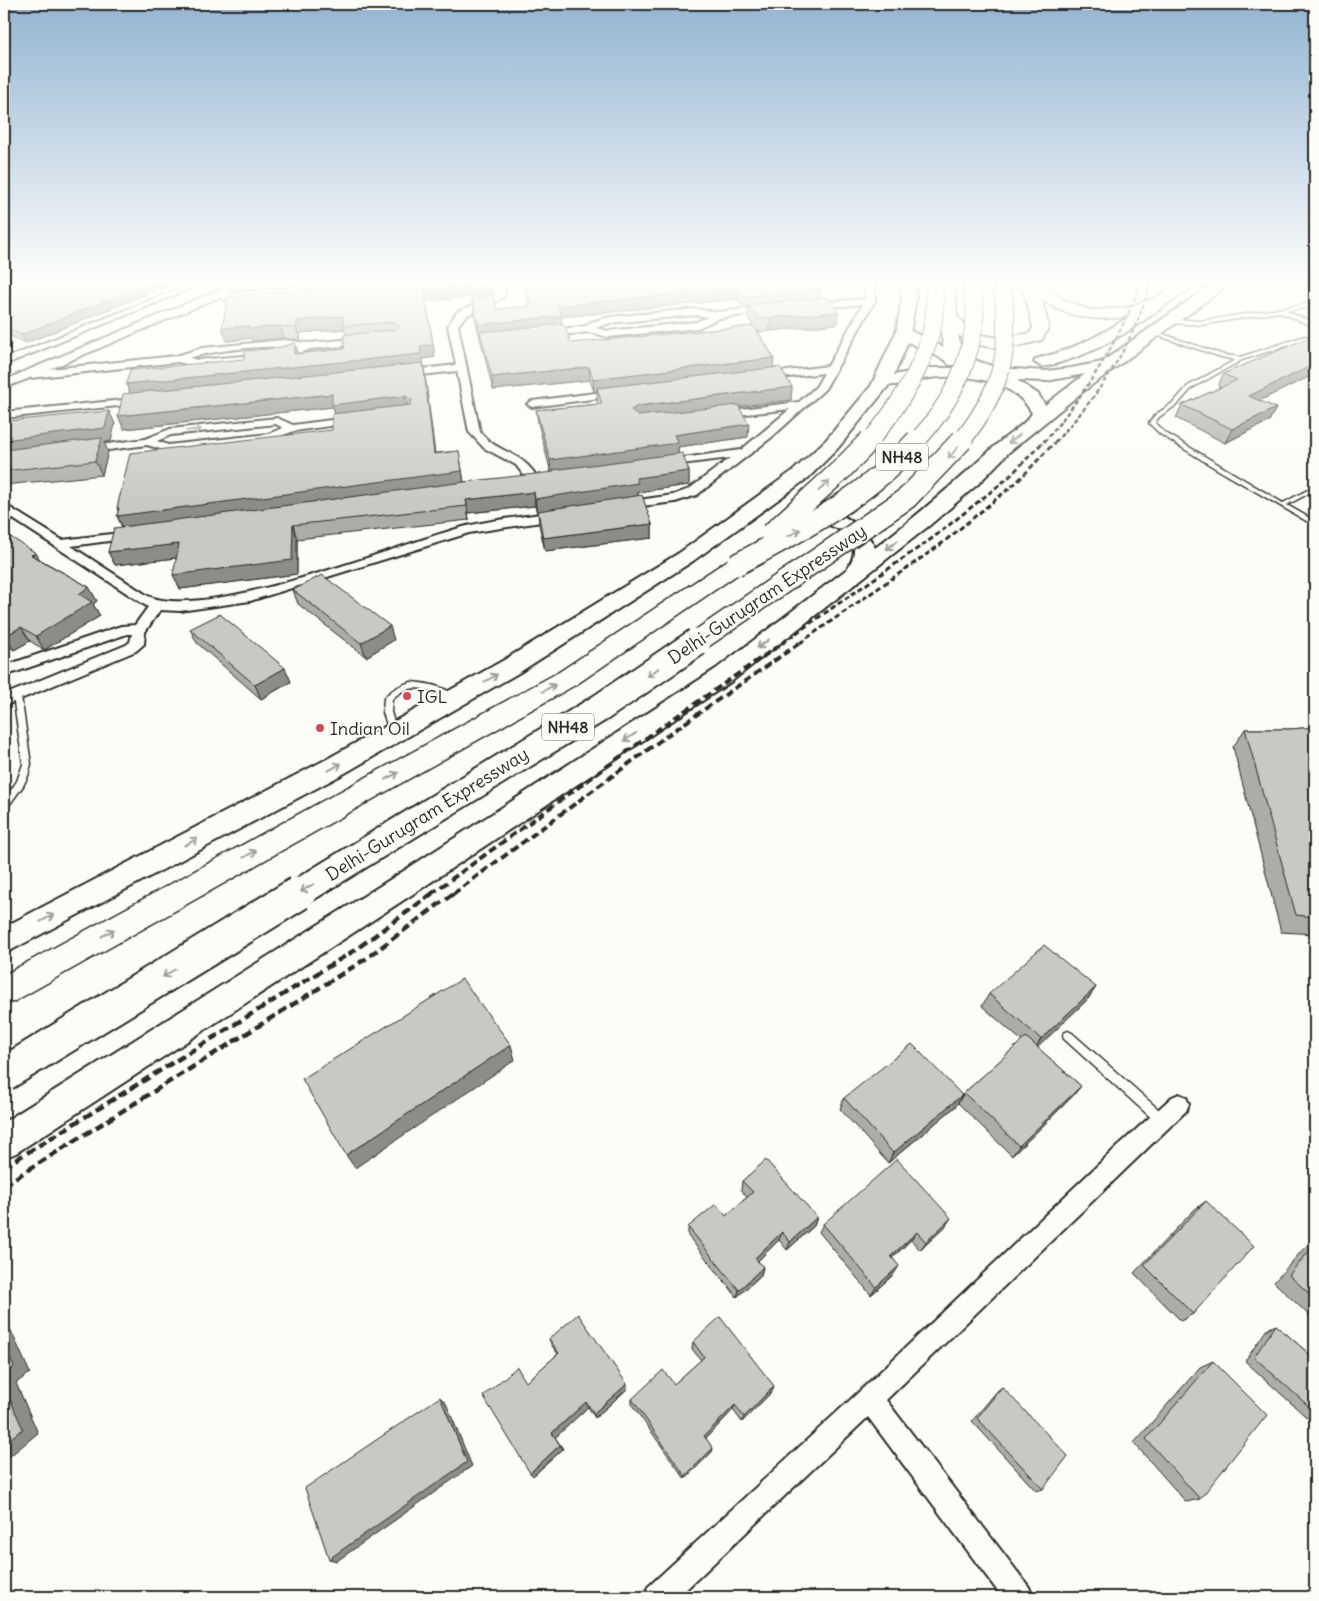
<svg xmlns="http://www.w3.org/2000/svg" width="1319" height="1601" viewBox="0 0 1319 1601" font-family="Delius,sans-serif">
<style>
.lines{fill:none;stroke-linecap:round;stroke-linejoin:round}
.lane-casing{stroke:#2b2b2b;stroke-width:3}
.street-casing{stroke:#2b2b2b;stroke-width:4}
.secondary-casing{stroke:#2b2b2b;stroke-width:4}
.primary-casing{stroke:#2b2b2b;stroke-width:4}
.highway-casing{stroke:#2b2b2b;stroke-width:3}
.lane{fill:#fdfcf7;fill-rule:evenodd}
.street{fill:#fdfcf7;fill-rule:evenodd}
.secondary{fill:#fdfcf7;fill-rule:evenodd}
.primary{fill:#fdfcf7;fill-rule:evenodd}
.highway{fill:#fdfcf7;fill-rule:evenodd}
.rail-far3{stroke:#2b2b2b;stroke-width:2.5;stroke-dasharray:4.5 2.5;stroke-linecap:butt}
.rail-far2{stroke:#2b2b2b;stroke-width:3;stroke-dasharray:5.5 3;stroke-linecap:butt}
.rail-far1{stroke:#2b2b2b;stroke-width:4;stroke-dasharray:8 4;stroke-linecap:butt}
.rail{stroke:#2b2b2b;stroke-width:4.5;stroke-dasharray:9 4.5;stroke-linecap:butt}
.highway-bridge-far3-casing{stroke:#2b2b2b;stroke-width:19;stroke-linecap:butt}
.highway-bridge-far2-casing{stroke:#2b2b2b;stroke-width:24;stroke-linecap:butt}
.highway-bridge-far1-casing{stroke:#2b2b2b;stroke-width:31;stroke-linecap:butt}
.highway-bridge-casing{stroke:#2b2b2b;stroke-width:37;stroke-linecap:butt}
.highway-bridge-far3{stroke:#fdfcf7;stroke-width:17}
.highway-bridge-far2{stroke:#fdfcf7;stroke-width:21}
.highway-bridge-far1{stroke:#fdfcf7;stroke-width:27}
.highway-bridge{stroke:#fdfcf7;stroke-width:33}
.wall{fill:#adaca9;stroke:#2b2b2b;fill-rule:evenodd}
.shaded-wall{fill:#8d8c89;stroke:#2b2b2b}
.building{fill:#c9c8c4;stroke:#2b2b2b}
.oneway{stroke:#9e9e9b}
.poi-dot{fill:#d1495b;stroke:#fdfcf7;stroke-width:2}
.labels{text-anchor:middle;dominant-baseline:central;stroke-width:4;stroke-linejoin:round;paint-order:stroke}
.shield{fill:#fdfcf7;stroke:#6a6a68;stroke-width:1}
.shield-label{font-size:16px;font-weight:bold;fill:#2b2b2b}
.street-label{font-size:18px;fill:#2b2b2b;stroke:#fdfcf7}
.poi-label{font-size:18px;fill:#2b2b2b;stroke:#fdfcf7;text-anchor:start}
</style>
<rect width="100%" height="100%" fill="#fdfcf7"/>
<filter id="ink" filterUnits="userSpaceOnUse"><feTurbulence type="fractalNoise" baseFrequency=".02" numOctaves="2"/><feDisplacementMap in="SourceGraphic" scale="10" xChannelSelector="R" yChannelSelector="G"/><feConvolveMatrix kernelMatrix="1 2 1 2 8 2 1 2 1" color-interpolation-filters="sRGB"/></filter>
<g filter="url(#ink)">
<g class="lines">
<defs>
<path id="lane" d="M1315 303V306L1286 311 1315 323V327L1279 312 1201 325 1171 323 1168 321 1171 319 1201 321Z
M1153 332H1157L1224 355 1240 357 1305 336 1315 339V343L1305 340 1242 360 1192 388 1178 404 1159 417 1155 423 1164 432 1283 503 1315 486V490L1287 505 1315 521V526L1215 468 1160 434 1149 423 1155 415 1174 402 1188 386 1235 360 1221 357 1153 334Z
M411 682C426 683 447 687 458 698L454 701C430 693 415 678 392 699L391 712 397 733 393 736 390 735 383 712 384 698C392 689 400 685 411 682Z
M17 693 21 696 31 764 28 776 23 786 7 808 4 809V800L17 781 23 764 13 696Z
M1068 1031 1072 1033 1166 1116 1168 1120 1166 1124 1162 1125 1158 1124 1064 1039 1063 1036 1064 1033Z"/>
<path id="street" d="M200 280H212L4 365V359Z
M243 280H255L226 294 358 280 347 288 224 300 220 297 50 369 176 356 202 348 284 340 308 343 366 338 371 341 366 344 310 349 299 354 294 351 298 348C269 344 216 350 189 358L197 360 265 354 270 357 265 360 197 366 178 362 30 378 4 388V381L21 373Z
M495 280H504L505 294C493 311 470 305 458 326L480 432C498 455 521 449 539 480L533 484 529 482 516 465 484 448 469 432 457 371 404 377 399 374 404 371 456 365 448 326 457 312 494 296Z
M866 280H875V301L825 389 772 437 697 495 675 502 618 509 616 506 618 503 673 495 689 489 730 458 665 466 661 465V461L741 450 790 409 720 417 715 414 716 412 799 402 816 387 824 373 763 380 758 377 763 374 828 366 863 304 812 309 807 306 812 303 865 299Z
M770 307 775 310 773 312 719 318 698 328 608 337 589 332 546 337 541 334 546 331 586 326 591 322 610 317 696 309 716 312ZM696 315 708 317 696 322 608 331 596 328 610 323Z
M619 390 624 393 623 395 532 407 527 404 532 401Z
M143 398 148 401 147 403 4 418V412Z
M354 417 358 418V422L294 431 270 440 167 451 147 445 85 453 79 450 85 447 145 439 170 429 277 418 293 425ZM276 424 283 428 268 434 168 445 157 441 171 435Z
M4 504 62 540 136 531 138 534 136 537 132 538 71 546 148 596C205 622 397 545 463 527 495 519 529 516 561 511L567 515 561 519 469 533 250 601 180 611 160 610 145 632 144 644 136 651 4 706V695L126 645 130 642 132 634H127L4 676V666L121 626 135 625 148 607 4 513Z
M1179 1094 1186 1097 1189 1104 1186 1111 886 1400 1029 1587 1033 1597H1002L868 1417 678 1597H644L648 1587 861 1390 1118 1146 1172 1097Z"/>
<path id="secondary" d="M900 280H914L916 299 910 333 903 337 896 333 902 299Z"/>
<path id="primary" d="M1181 280H1198C1192 289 1180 295 1171 301 1131 331 1092 357 1042 367L1034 362 1036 359C1096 344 1132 315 1181 280Z
M1218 280H1235L1081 393 1009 452 978 484 930 525 732 681 419 890 16 1153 4 1158V1122L399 874 716 669 847 569C873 531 821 522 795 515L792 511 795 507C823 500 864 522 875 548 917 516 956 482 995 446 1007 434 1024 427 1032 413 1012 377 961 373 923 379 913 380 899 387 889 385L838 448 808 478 693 561 520 672 345 773 4 954V927L327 759 504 660 679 553 794 470 826 440 871 386 897 330H909L956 354 998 368 1046 371 1071 368 1102 362ZM908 342 961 368H929L894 375ZM1085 374 1045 405 1038 394 1017 380 1046 381Z"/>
<path id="highway" d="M939 280H955L957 316 971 330 982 335 1000 338 1030 333 1033 327 1025 297 1017 280H1038L1064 300 1091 310 1126 308 1162 295 1170 300C1165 307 1154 310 1146 312 1109 323 1074 322 1042 300L1049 327 1042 340C1014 349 983 353 958 335L964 361 961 365H949L946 361 941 333Z
M736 558 744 560 747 565 744 570 577 684 15 1001 4 1005V975L559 672 728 560Z"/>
</defs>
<use href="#lane" class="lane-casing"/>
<use href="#street" class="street-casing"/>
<use href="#secondary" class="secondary-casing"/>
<use href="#primary" class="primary-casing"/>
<use href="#highway" class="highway-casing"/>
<use href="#lane" class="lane"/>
<use href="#street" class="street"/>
<use href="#secondary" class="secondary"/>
<use href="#primary" class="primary"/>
<use href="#highway" class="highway"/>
<path class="rail-far3" d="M1044 442C1087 391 1119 342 1142 280
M1055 442C1098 397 1136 341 1151 280"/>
<path class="rail-far2" d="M782 643 934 537 1008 478 1045 440
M800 643 940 545 1017 482 1057 440"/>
<path class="rail-far1" d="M431 894 660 728 784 642
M453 894 669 734 801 642"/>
<path class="rail" d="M4 1167 355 950 433 893
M4 1185 364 960 454 893"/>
<defs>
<path id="highway-bridge-far3" d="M869 442C905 399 944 339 933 280
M916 442C949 406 972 363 975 314 975 303 972 291 970 280
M961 442C1004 387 1013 348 1001 280"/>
<path id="highway-bridge-far2" d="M771 534 841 470 870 440
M736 565C802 530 866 497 917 440
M695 643 907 498 962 440"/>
<path id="highway-bridge-far1" d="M297 894 600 708 697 642"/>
<path id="highway-bridge" d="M4 1074 299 893"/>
</defs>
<use href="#highway-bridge-far3" class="highway-bridge-far3-casing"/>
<use href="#highway-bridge-far2" class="highway-bridge-far2-casing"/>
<use href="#highway-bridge-far1" class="highway-bridge-far1-casing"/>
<use href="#highway-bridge" class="highway-bridge-casing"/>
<use href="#highway-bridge-far3" class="highway-bridge-far3"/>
<use href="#highway-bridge-far2" class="highway-bridge-far2"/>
<use href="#highway-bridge-far1" class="highway-bridge-far1"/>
<use href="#highway-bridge" class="highway-bridge"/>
</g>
<path class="wall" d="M356 280H488L491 295 497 309 529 306 523 280H814L821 290 820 298 838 312 837 324 758 332 774 358 773 368 792 387 791 400 739 406 748 437 678 447V454L689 471V485L638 492V496L652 524V538L545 551 539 525 538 512 537 513 535 506 468 513 469 520 297 539V574L180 589 176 558 115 565 108 552 122 527 117 516 332 430 335 414 333 407 124 429 118 416 130 393 126 384 244 359 295 343 298 353 344 349 346 335 344 329 300 333V340L284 338 252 341 251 338 227 341 319 289ZM471 297 472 303H473L474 314 493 390 590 380 594 392 597 391V401L598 404 536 410 538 423 551 473 464 482 459 451 435 453 423 359 435 357 426 301ZM738 299 743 308 749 307 748 317 753 326 571 343 562 324 561 317Z
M166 286 26 343 4 333V291Z
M1315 335V374L1259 401 1276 408 1269 421 1225 443 1176 418 1182 405 1219 388 1218 387 1223 374Z
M109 411 115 424 111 441 104 442 108 452 102 475 4 485V450Z
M4 539 89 587 97 601 93 604 100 616 44 650 30 641 14 650 4 643Z
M293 590 394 640 366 657 298 604Z
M190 629 285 668 291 682 261 699 197 643Z
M1315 727V934L1281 932 1233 747 1245 729H1290Z
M1096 987 1088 999 1037 1047 1081 1086 1072 1097 1012 1156 958 1103 964 1093 1022 1041 982 1006 989 994Z
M844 1098 956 1106 888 1163 840 1109Z
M742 1181 817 1217 814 1226 787 1250 779 1240 758 1261 763 1267 761 1275 737 1297 688 1236V1227L726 1216 747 1197 741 1190Z
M1206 1201 1193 1314 1181 1321 1134 1273 1194 1210Z
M823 1224 945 1227 920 1250 911 1240 892 1258 894 1274 871 1295 819 1232Z
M1315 1236V1321L1274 1282Z
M1276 1325 1315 1359V1425L1245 1361 1267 1329Z
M549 1339 627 1389 595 1418 588 1407 555 1437 563 1449 533 1476 526 1382 558 1354 552 1346Z
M693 1342 772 1392 742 1422 733 1410 706 1438 712 1452 685 1479 632 1405V1399L674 1384 701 1360 692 1349Z
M1213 1361 1200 1499 1186 1502 1134 1443 1200 1367Z
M1002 1387 1043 1489 1036 1491 972 1421 997 1391Z"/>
<path class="shaded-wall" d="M158 280H180L26 343 21 335Z
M489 284 491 295 472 303 470 291Z
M469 285 471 297 426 301 435 357 423 359 436 467 434 454 423 367 132 397 126 384 420 346 424 290Z
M739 288 738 299 561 317 562 327 480 332 481 336 480 337 478 325 558 306Z
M838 312 837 324 769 331 771 318Z
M343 316 344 329 300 333V340L296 328 297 321Z
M249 326H280L284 338 252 341 251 338 227 341 222 328Z
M295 343 298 355 294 354Z
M774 358 773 371 597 388V391L594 392 593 379Z
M1315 364V374L1242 409 1249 396Z
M589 367 590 380 493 390 492 377Z
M792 387 791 400 638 419 631 410 638 406Z
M332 394 405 396 408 409 336 418 333 407 124 429 118 416Z
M1276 408 1269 421 1225 443 1232 429Z
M109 411 115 424 111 441 104 442 108 452 102 475 95 461 8 454 4 446V440Z
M749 424 748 437 678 447V456L551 473 550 460 674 435Z
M459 451 464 484 124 530 117 516H120L117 508Z
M689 471V485L638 492V497L537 513 535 499 636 478Z
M534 492 535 506 468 513 469 520 466 500Z
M652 524V538L545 551 543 538Z
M293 525 297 539V574L180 589 173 575Z
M179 544 185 557 115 565 108 552Z
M36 553 44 567 31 555Z
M89 587 97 601 93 604 100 616 44 650 36 636 79 594Z
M390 626 394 640 366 657 361 643Z
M21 627 30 641 14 650 5 636Z
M285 668 291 682 261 699 255 685Z
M1096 987 1088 999 1034 1051 1041 1039Z
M511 1045 515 1060 355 1168 346 1155Z
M1081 1086 1072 1097 1012 1156 1019 1146Z
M962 1095 956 1106 888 1163 893 1153Z
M817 1217 814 1226 787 1250 790 1242Z
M951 1218 945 1227 920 1250 926 1242Z
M782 1232 779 1240 753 1266 755 1258Z
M917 1232 911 1240 886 1264 891 1256Z
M899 1266 894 1274 871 1295 876 1287Z
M763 1267 761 1275 737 1297 739 1290Z
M4 1315 30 1373 16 1383 38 1433 4 1461Z
M627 1384V1389L595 1418 594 1413Z
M774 1386 772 1392 742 1422 744 1417Z
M440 1397 446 1403 472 1466 337 1561 329 1559Z
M586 1402 588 1407 555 1438 552 1433Z
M735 1405 733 1410 703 1441 704 1436Z
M560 1445 563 1449 533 1476 530 1473Z
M713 1448 712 1452 685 1479V1476Z"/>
<path class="building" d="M32 280H158L21 335 4 326V291Z
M319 280H354L364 282 408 280H488L489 284 470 291 469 285 424 290 433 345 420 346 421 354 126 384 130 370 244 359 245 351 278 348 295 343 294 354 344 349V335L393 330 399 326 395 322 344 326 343 316 297 321 296 328 280 326 248 329 249 326 222 328 228 297 319 289Z
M524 280H814L821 290 744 297 739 288 558 306 561 316 478 325 473 302 492 294 497 309 531 306Z
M828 297 838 312 758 319 749 305Z
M564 324 571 343 754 326 774 358 593 379 589 367 492 377 480 332Z
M1315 335V364L1249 396 1276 408 1232 429 1182 405 1237 380 1223 374Z
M423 363 434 454 459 451 462 471 117 516 119 508H117L130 453 332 430V414L410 405 412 400 405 396 332 405V394L118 416 123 394Z
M780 367 792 387 638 406 631 410 638 416 738 405 749 424 674 435 678 443 550 460 536 410 602 404 597 388Z
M109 411 105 428 4 440V432L8 421Z
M102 438 95 461 4 471V450Z
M682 453 689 471 636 478 638 483 535 499 534 492 466 500 467 506 293 525 292 560 173 575 179 544 108 552 114 528 464 482 553 472V470Z
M642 495 652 524 543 538 538 511Z
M9 536 36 553 31 555 89 587 79 594 92 602 36 636 21 627 5 636 4 635V539Z
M322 575 390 626 361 643 293 590Z
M220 614 285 668 255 685 190 629Z
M1315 727V917L1296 915 1245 729H1290Z
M1044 945 1096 987 1041 1039 989 994Z
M462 979 511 1045 346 1155 302 1079Z
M1026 1037 1081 1086 1019 1146 964 1093Z
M912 1044 962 1095 893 1153 844 1098Z
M897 1159 951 1218 926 1242 917 1232 891 1256 899 1266 876 1287 823 1224Z
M766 1160 817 1217 790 1242 782 1232 755 1258 763 1267 739 1290 688 1227 716 1204 726 1216 753 1192 742 1181Z
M1206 1201 1254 1246 1193 1314 1144 1265Z
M1315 1244V1299L1289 1275Z
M578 1314 627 1384 594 1413 586 1402 552 1433 560 1445 530 1473 483 1396 517 1367 526 1382 559 1353 549 1339Z
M720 1317 774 1386 744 1417 735 1405 704 1436 713 1448 685 1476 632 1399 663 1370 674 1384 704 1357 693 1342Z
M1276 1325 1315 1359V1412L1254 1357Z
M4 1343 14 1367 4 1374Z
M1213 1361 1267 1415 1200 1499 1146 1439Z
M4 1386 23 1429 4 1443Z
M1002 1387 1068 1456 1043 1489 977 1418Z
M440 1397 467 1462 329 1559 305 1488Z"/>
<defs><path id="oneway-shaft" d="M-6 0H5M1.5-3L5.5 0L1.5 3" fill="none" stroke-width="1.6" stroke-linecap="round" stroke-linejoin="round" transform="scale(1.25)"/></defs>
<g class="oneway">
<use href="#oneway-shaft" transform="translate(194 430) rotate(-6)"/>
<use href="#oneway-shaft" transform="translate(1014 439) rotate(143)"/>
<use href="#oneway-shaft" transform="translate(953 453) rotate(131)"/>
<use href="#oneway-shaft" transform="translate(824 486) rotate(-42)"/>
<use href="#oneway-shaft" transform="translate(794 533) rotate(-28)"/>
<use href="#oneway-shaft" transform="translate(892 545) rotate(142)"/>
<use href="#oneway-shaft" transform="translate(763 644) rotate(142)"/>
<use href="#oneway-shaft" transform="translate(653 672) rotate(146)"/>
<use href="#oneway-shaft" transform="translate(491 678) rotate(-30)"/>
<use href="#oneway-shaft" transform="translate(549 688) rotate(-29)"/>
<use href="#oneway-shaft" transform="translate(630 737) rotate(147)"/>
<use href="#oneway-shaft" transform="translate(335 767) rotate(-29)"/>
<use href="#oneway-shaft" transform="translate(392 776) rotate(-29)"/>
<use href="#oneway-shaft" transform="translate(191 842) rotate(-28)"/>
<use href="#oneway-shaft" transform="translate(250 854) rotate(-29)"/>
<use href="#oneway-shaft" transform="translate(307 888) rotate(148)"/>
<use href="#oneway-shaft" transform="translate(47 918) rotate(-28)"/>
<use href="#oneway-shaft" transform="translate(108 933) rotate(-29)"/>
<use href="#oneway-shaft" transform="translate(169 973) rotate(148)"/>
</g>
</g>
<linearGradient id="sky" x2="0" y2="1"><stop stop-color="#93b4d2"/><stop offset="0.56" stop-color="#fefefb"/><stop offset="1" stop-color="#fefefb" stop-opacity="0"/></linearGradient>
<rect width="1319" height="504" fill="url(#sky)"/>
<g class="poi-dot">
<circle cx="407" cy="696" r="5"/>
<circle cx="320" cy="728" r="5"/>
</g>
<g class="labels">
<g class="shield">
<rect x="876" y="443.5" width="52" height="27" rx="4"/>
<rect x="542" y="713.5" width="52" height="27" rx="4"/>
</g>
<g class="shield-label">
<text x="902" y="457">NH48</text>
<text x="568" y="727">NH48</text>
</g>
<g class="street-label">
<text transform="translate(767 594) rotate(-34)">Delhi-Gurugram Expressway</text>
<text transform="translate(427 814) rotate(-32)">Delhi-Gurugram Expressway</text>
</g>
<g class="poi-label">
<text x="417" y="696">IGL</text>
<text x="330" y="728">Indian Oil</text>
</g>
</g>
<rect width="1319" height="1601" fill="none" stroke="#fdfcf7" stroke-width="20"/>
<rect x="10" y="10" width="1299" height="1581" fill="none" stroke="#2b2b2b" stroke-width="2" filter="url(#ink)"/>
</svg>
